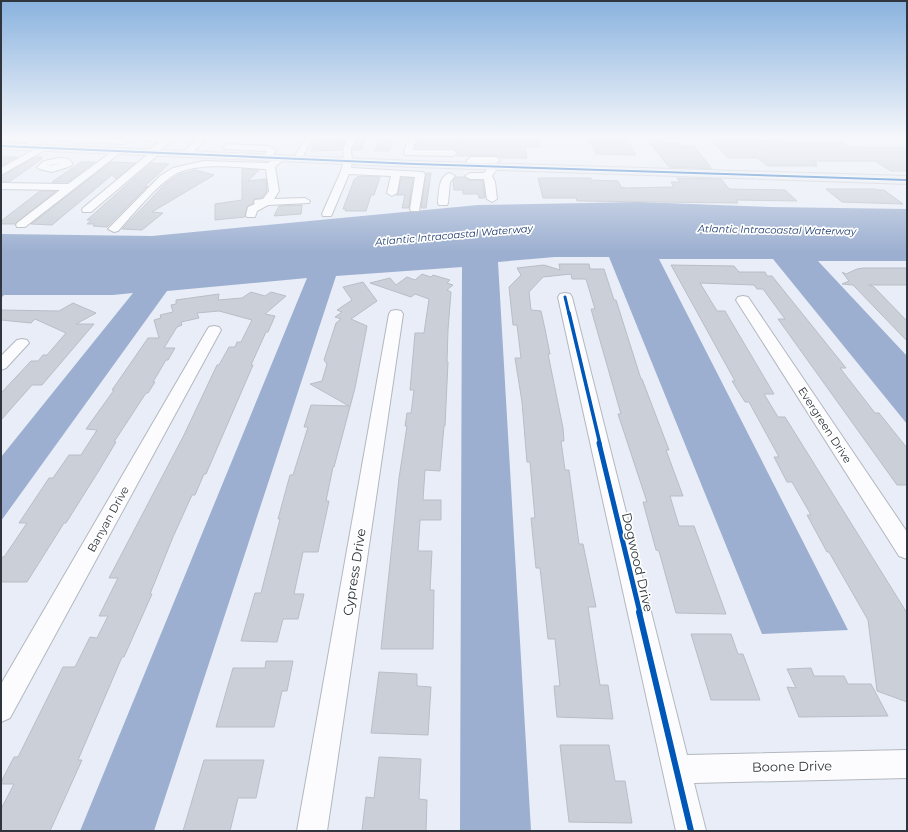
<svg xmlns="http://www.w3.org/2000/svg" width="908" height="832" viewBox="0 0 908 832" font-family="Montserrat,sans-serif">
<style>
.water{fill:#9cafd0}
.building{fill:#cacfd8;stroke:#b9bec6}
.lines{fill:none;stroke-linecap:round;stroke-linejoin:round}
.minor-casing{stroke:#b3b8bf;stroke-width:2}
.major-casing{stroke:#c6c8cd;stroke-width:2}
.minor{fill:#fcfcfe;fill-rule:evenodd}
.major{fill:#e5eaf2;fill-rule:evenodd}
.cycleway-far4-casing{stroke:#fff;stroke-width:3.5}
.cycleway-far3-casing{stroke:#fff;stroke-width:5}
.cycleway-far2-casing{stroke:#fff;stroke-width:6}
.cycleway-far1-casing{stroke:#fff;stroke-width:8}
.cycleway-casing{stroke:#fff;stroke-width:8}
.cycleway-far4{stroke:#0057b8;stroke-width:2}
.cycleway-far3{stroke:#0057b8;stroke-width:3}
.cycleway-far2{stroke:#0057b8;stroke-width:3.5}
.cycleway-far1{stroke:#0057b8;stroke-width:5}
.cycleway{stroke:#0057b8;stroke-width:6}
.labels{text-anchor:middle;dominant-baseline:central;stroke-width:3.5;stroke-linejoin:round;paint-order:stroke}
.far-water-label{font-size:10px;font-style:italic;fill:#1a386e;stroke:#fff}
.street-label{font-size:11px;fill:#30353d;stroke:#fff}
.near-street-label{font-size:13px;fill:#30353d;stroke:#fff}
</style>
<rect width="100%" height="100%" fill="#e8edf7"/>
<path class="water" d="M639 202 770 207 907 209V261H818L907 356V424L773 259H659L848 630 762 634 609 257H555L498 262 531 831H460L462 267 336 276 154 831H80L307 278 167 291 1 521V457L133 293 113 295H4L1 298V234L152 236 478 205Z"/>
<path class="building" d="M317 136H347L342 150 311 151Z
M358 136 367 137 361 150H353Z
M459 136H537L540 147H525L527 158H503L496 156H457V151L453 148H415L417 140H457Z
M588 137H625L636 155 596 154Z
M647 139H661L664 143H677L679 146H694L712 169 669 167Z
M711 140 842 142 849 147 907 148V171H891L875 161H813L817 164H815L817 166H767L758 158H728Z
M379 141H393L389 151H375Z
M1 157H17L1 166Z
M35 157H43L39 159H42L9 182H1V176Z
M81 162H95L68 182H52Z
M111 162 136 163 116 179 112 175 52 225 31 224Z
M151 163 169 164 143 188 148 186 107 227 93 226 95 224H87L91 220H87Z
M242 169 259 170 248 181 266 179 267 191 262 198 255 199 253 203 247 207 245 217 215 220V204L242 200Z
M195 170 214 175 152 212 163 213 142 230 122 229 166 183 178 175Z
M426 173H431L426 208H421Z
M365 176 380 177 374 195H371L366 211H345L346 209H343L354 180 357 177Z
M456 177H464L470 180H483L485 198H479L478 194H463V190H454L453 180 456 179Z
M401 178H413L409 208H402L405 195H396L398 193Z
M538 178H591V180L618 181 621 187 626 188 674 187 671 182H680L677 178 721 179 729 189 785 190 797 201 736 200 738 203 577 201 576 198H543Z
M826 189H875L878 190H884L903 204 842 202Z
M40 191H56L15 224H1V221Z
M302 205 301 214 274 216 279 206Z
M559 264H589L590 269H604L614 300H616L641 379H642L669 450H666L683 496H670L679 526H694L726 614 676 613 659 551 656 550 643 502H647L618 414H621L591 309H595L586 279H572L571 274 543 277 529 292 531 310 541 311 545 329 550 354H548L563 428 564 441H561L565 470H569L579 544H583L596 607H588L600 685H608L613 719 557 717 554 686H560L555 639H548L540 568H536L531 518H535L530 462H527L522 402 515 358H521L517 325H513L509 287 521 275 517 268 544 265 560 270Z
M671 265 734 266 739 272H765L767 276H772L846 368H840L875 413H879L907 448V485H897L778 319H785L763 289H757L754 285 700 283 717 311H725L774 394H764L778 417H785L907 613V702L877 691 868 620 829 552H827L807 515H811L792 482H787L774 457H779L749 402H745L732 381H735Z
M863 268H907V285H869L874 287 907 321V341L853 285 842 284 849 281 842 272 846 274 857 269Z
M422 274 431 277 433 275 450 280 447 283 453 285 447 290 451 292 448 330 447 362H448L445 426H444L440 471 425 470 423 500H441V520H420L418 551H432L430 590H434L433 649H381L399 478 407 426H405L407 413H411L414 390H410L415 333H424L429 299 415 294 411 297 370 283 390 278 396 285 407 277 415 280Z
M363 282 377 301 351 319 367 326 355 388 334 467H333L326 501H329L318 552H303L294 594H304L298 619H283L277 642 241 641 255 593H261L280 519H278L290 475H293L308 427H304L311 405 349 406 310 384 322 381 327 364 324 360 336 323 341 319 335 317 342 312 337 310 352 300 343 287Z
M251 292 265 296 271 292 286 296 265 314 275 316 268 332H266L251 365H253L206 474H204L195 495H192L173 537 150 594H152L124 657H122L78 760H82L50 831H1V809L14 784H1V782L14 757H18L63 667H75L90 637 97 638 108 616H99L118 578H109L184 435 217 365H219L229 347H235L237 342H241L252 320 219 311 197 313 199 318 181 322 182 325 177 327 164 348H175L168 360H166L153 382H155L148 393H146L114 442H116L98 472 66 523H64L27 582H1V557H4L27 523H19L49 478H53L69 455H81L97 430 86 429 114 390H112L148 338H159L154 320 161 318 160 315 173 312 171 305 176 304V300L219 294 218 300 242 298Z
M73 303 96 313 76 324H94L42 385H32L1 420V393L31 361H38L43 355H47L66 333 35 319 31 323 1 320V310L59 311Z
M691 634H731L738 654H743L760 700H711Z
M266 661H293L287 691H282L274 727H216L233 668H265Z
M811 668 814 676H844L848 684H871L888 716 799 717 787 687 796 688 787 669Z
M379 672 417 674V686L431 687 428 735 371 733Z
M560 745H609L615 781H625L632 823 569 822Z
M379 757 421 759 419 799 427 800 426 831H362L366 797 374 798Z
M204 760H264L256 798H238L230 831H183Z"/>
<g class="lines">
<defs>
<path id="minor" d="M1 136 40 138 44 140 27 150 23 147 30 142 1 140Z
M128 136H138L125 144 60 141 56 139 60 137 123 139Z
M143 136H176L172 142 158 151 159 153 158 155 91 212H83L82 210 83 208 147 155 146 153 147 151 159 142 143 140Z
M199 136H208L190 156H184L183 154 184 152Z
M307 136H315L300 161H294L293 159Z
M349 136H357L351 149 352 161 351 168 423 172 425 174 419 211H411L410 209 415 177 400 176 397 193 392 196 387 193 391 176 349 174 332 214 331 216H323L322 214 341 171 344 161 343 149Z
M408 136H458L457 139H416L413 150H453L457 153 453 156 405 155 404 153Z
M227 144 269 146 276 151 269 160 266 161 262 158 267 151 224 149 223 147Z
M42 145 46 148 45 150 1 175V168Z
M117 148 120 149 121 151 120 153 25 227H17L16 225 17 223 60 190 1 189V183L68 184Z
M282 155 286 158 275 167 279 191 274 199 305 198 310 201 309 203 268 205 257 211 255 217H247L246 215 248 207 255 204 254 202 255 200 263 199 269 191 266 169C238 168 207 162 180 172 162 178 132 216 118 231L114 232 108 229 160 176 173 168 203 161 268 163Z
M471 157H496L500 160 496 163H475L474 167 471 168 466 165 467 160Z
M59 158 69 159 73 164 71 166 52 172 39 169 37 167 44 161ZM59 164 49 166 50 165Z
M494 163 499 166 492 176 495 182 497 199 492 202 487 199 484 179H470L465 176 470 173H484L491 164Z
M450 173 455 176 450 182 448 203 447 205H439L438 203C439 193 438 176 450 173Z
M565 293 570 294 572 297 687 755 907 750V778L694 783 706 831H676L558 297 560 294Z
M743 296 748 297 907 532V559L899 556 736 300 738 297Z
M396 310 401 311 403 314 327 831H297L389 314 391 311Z
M214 326 219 327 221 330 10 718 1 722V684L207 330 209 327Z
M22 339 27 340 29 343 6 368 1 370V356L17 340Z"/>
<path id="major" d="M1 143 415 161 907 176V184L415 167 1 149Z"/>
</defs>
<use href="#minor" class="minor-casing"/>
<use href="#major" class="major-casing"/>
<use href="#minor" class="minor"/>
<use href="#major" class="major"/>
<defs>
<path id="cycleway-far4" d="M1 146 415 164 907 180"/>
<path id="cycleway-far3" d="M565 297 569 314"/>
<path id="cycleway-far2" d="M569 313 600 444"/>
<path id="cycleway-far1" d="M599 443 640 613"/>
<path id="cycleway" d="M639 612 691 831"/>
</defs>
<use href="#cycleway-far4" class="cycleway-far4-casing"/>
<use href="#cycleway-far3" class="cycleway-far3-casing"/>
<use href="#cycleway-far2" class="cycleway-far2-casing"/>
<use href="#cycleway-far1" class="cycleway-far1-casing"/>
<use href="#cycleway" class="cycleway-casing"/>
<use href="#cycleway-far4" class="cycleway-far4"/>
<use href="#cycleway-far3" class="cycleway-far3"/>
<use href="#cycleway-far2" class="cycleway-far2"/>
<use href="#cycleway-far1" class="cycleway-far1"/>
<use href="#cycleway" class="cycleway"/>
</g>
<linearGradient id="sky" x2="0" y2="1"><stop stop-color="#89b2de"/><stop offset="0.54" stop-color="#f5f7fb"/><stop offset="1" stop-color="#f5f7fb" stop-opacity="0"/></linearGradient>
<rect width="908" height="253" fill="url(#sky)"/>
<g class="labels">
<g class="far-water-label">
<text transform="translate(777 230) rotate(1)">Atlantic Intracoastal Waterway</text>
<text transform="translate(454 235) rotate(-5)">Atlantic Intracoastal Waterway</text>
</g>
<g class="street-label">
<text transform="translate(825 425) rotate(57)">Evergreen Drive</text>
<text transform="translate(108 519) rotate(-61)">Banyan Drive</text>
</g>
<g class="near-street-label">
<text transform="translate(638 562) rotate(77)">Dogwood Drive</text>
<text transform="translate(354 572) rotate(-81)">Cypress Drive</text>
<text transform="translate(792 766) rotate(-1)">Boone Drive</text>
</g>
</g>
<rect width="908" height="832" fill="none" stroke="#30353d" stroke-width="4"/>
</svg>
